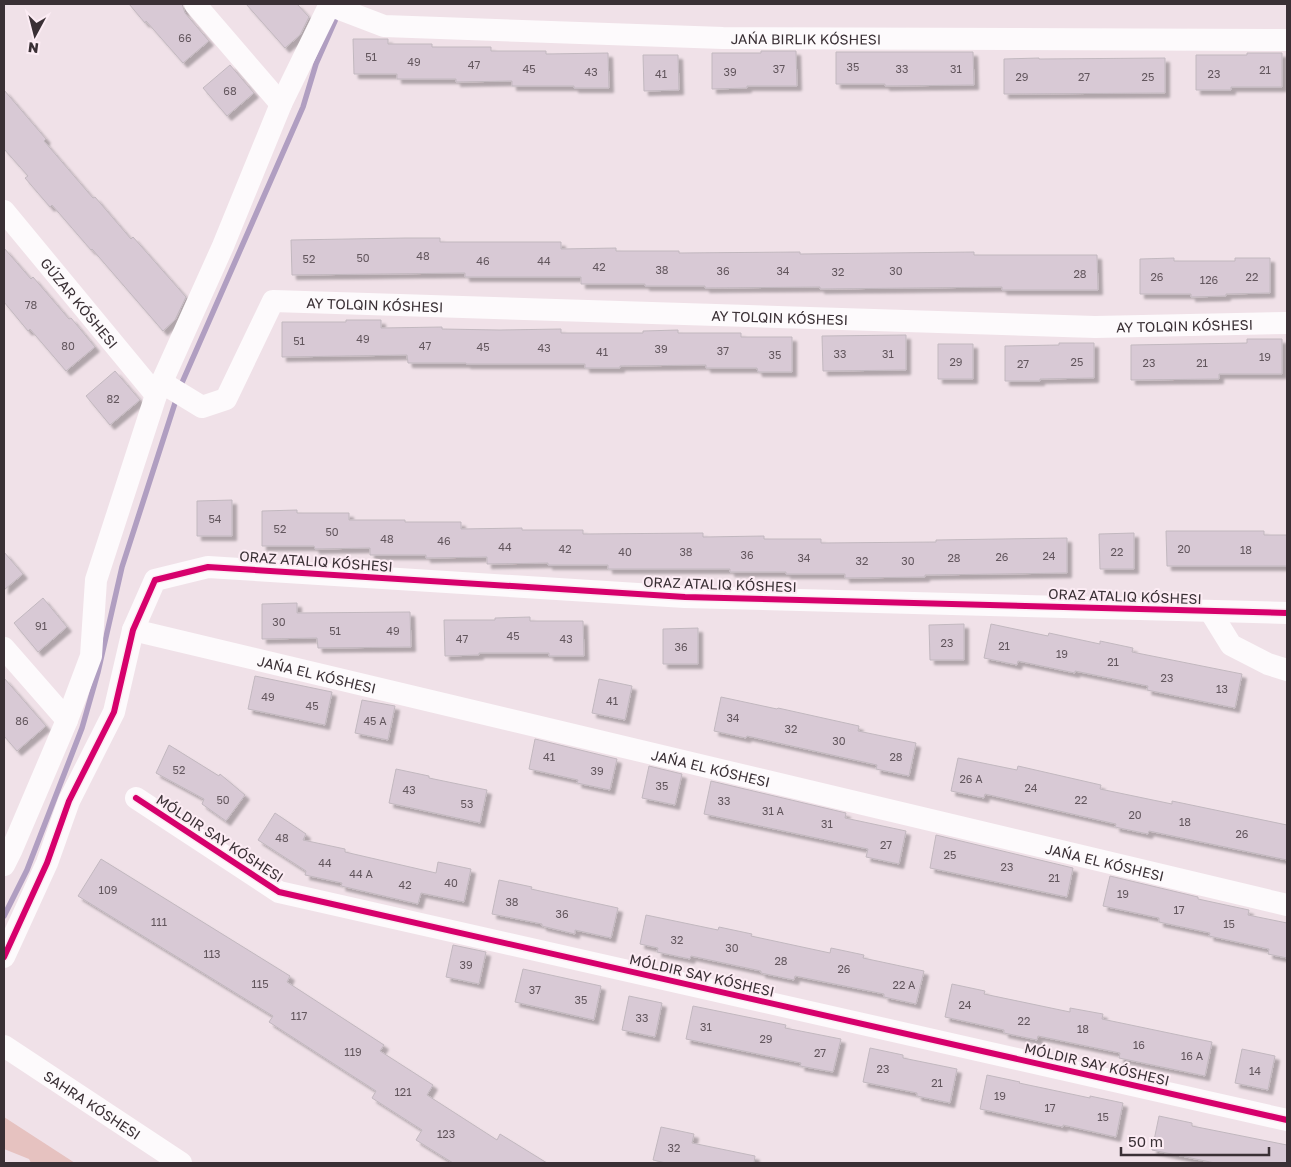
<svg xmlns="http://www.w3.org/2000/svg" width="1291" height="1167" viewBox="0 0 1291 1167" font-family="'Golos Text',sans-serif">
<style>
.green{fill:#e6c2c0}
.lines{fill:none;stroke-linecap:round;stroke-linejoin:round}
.stream{stroke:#b09ec1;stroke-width:5.5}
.building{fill:#d8c9d5;stroke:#c2b8bf;filter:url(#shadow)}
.minor{stroke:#fdfafc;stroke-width:22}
.cycleway-casing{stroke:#fcecf4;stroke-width:9}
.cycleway{stroke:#d6006c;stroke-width:6}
.labels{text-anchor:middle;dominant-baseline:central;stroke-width:4;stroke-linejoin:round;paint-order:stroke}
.number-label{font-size:11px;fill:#62565d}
.street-label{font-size:14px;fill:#3a3035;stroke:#fcecf4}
</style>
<defs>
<filter id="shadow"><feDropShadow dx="4.5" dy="4.5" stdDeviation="1" flood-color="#0004"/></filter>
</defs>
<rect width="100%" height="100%" fill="#f0e1e8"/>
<path class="green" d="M4 1117 75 1163H31L29 1159 4 1149Z"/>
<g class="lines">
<path class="stream" d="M181 385 303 107 316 64 335 21
M4 916 27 870 82 728 98 672 122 567 176 400"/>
</g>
<path class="building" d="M129 4H182L185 13 209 41 183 63 146 21 145 23Z
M246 4H297L309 17 300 35 285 48Z
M353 39H388V44H432V47H491V51H546V54L608 53 609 88H574V86H512V81L456 82V79H397V74H354Z
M761 51H796L797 86H747V88L712 89V53H761Z
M836 52H973L974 85 885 86V84H836Z
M1247 53H1282V87H1231V90H1196V55H1247Z
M643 55H678L679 90 644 91Z
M1039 58V59L1165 58V93L1004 94V59Z
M230 65 254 93 227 116 203 88Z
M4 90 46 139 44 141 93 198 95 197 131 239 133 237 186 297 175 320 163 331 92 249 91 250 52 205 50 207 25 178 28 176 4 149Z
M405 238H440V242H561V249L616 248V251H679V253L800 252V254L974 252V255H1097L1098 290H1002V287L820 289V287L705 288V286H645V284H581V277H465V273L292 275 291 240Z
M4 248 31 279 33 277 69 319 71 318 95 347 66 371 30 329 28 331 4 302Z
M1174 258V261H1235V258H1270V293L1226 294V296L1191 297V294H1140V259Z
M346 320H381V328L442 327V329L500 330 561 329V333H643V331L678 330V333H741V337H792V372H758L757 368H706V365L620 366V368H585V364H466V363H408L407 355 282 357V322H346Z
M906 335V370L823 371 822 336Z
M1247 339H1282V374H1219V379L1131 380V345L1247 343Z
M1059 343H1094V378L1040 379V381H1005V346L1059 345Z
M938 344H973V379H938Z
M115 371 140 400 110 425 86 396Z
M232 500V536H197V501Z
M297 510V513H349V520H405V522H461V529L522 528V530H583V534L703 533V537L764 536V539H821V543L936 542V540L1067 538V573L925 575V577L845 578V574H786V572H730V569H608V565H548V563L487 564V557L426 558V555H370V548L315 549 314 546H262V511Z
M1166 531H1264V535H1287V566H1167Z
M1134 533V569H1100L1099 534Z
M4 552 23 574 4 590Z
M43 598 67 627 38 652 14 623Z
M297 603V613L410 612 411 647 318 648 317 638 262 639V604Z
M530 617V621H583L584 656H549V653H479V655L445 656 444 620H495V618Z
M964 624V660H930L929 625Z
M991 624 1048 636 1049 633 1100 644V641L1133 648 1132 652 1242 674 1235 708 1147 690 1148 686 1075 671V673L1018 661 1017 665 984 658Z
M698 628V664H663V629Z
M255 676 332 692 325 725 248 709Z
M4 678 46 726 17 751 4 736Z
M599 679 632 686 625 720 592 713Z
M721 697 777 709 778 708 859 726 858 731 916 743 909 776 876 769 877 765 747 736 746 738 714 731Z
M362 700 395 706 388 740 355 733Z
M535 739 617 759 610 790 577 783 578 780 529 769Z
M169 745 219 776 220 774 245 795 226 821 202 804 204 799 156 773Z
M958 758 1017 770 1018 766 1101 785 1100 789 1172 804V801L1287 825V860L1149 831 1148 834 1115 827 1116 824 985 794 984 798 951 791Z
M649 766 682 774 675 805 642 798Z
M396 769 429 776V778L487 790 480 823 389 803Z
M711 781 846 813 845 818 906 831 899 864 866 857 868 849 704 814Z
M275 813 306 834 303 840 345 849V852L436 873 438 862 471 869 464 902 421 893 418 904 341 886 342 883 305 875 306 871 258 840Z
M936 835 1073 868 1067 897 930 868Z
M101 859 290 976 287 982 384 1045 380 1051 433 1085 427 1095 497 1140 500 1134 547 1163H453L416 1140 422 1130 372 1098 376 1091 269 1022 273 1016 78 896Z
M1110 876 1198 897V899L1249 910 1248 915 1287 923V958L1268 954 1269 949 1209 936 1210 933 1159 922V918L1103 906Z
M499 880 532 887 531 889 618 908 611 938 575 930V934L542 926V924L492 914Z
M646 915 718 930 719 927 752 934 751 936 830 953 831 948 864 955 863 958 924 971 916 1004 884 997V994L795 976 794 980 761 973V971L691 956 690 959 657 952 658 948 640 944Z
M453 945 486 952 479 984 446 977Z
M523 969 601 986 594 1020 515 1002Z
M952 984 985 991 984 994 1070 1012V1008L1103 1014 1102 1019 1212 1042 1205 1076 1119 1058 1120 1053 1038 1036 1037 1040 1004 1033V1030L945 1017Z
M629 996 662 1003 655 1037 622 1030Z
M693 1006 786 1025 785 1028 841 1039 833 1072 800 1066 801 1063 686 1039Z
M870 1048 903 1055V1058L957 1069 950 1103 917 1096V1093L863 1082Z
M1242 1049 1275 1056 1268 1090 1235 1083Z
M987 1075 1020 1082 1019 1083 1090 1098V1096L1123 1103 1116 1137 1063 1125V1127L980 1109Z
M1159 1116 1192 1123V1126L1287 1145V1163H1215L1152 1150Z
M661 1127 694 1134 692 1143 755 1156 754 1163H666L653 1160Z"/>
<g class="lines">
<g class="minor">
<path d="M195 4 281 104"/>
<path id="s1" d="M329 5 384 26 723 38 1287 40"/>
<path id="s2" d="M4 211 156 395"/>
<path id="s3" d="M161 382 202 407 226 399 273 301 1095 327 1287 323"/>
<path d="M1210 611 1231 645 1268 664 1287 670"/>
<path id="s4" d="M133 630 1287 905"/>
<path d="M4 648 67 720"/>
<path d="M136 798 279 892 1287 1120"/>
<path d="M4 865 12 849 67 720 91 656 96 580 156 395 223 246 281 104 330 4"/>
<path d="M4 957 47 863 69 801 114 712 133 630 155 580 208 567 685 597 1287 613"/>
<path id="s5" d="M4 1046 181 1163"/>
</g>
<defs>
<path id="cycleway" d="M136 798 279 892 1287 1120
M4 957 47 863 69 801 114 712 133 630 155 580 208 567 685 597 1287 613"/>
</defs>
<use href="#cycleway" class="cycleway-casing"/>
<use href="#cycleway" class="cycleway"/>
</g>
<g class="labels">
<g class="number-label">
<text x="185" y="37">66</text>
<text x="371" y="56">51</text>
<text x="414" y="61">49</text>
<text x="474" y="64">47</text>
<text x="853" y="66">35</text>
<text x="529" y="68">45</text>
<text x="779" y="68">37</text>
<text x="902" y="68">33</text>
<text x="956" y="68">31</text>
<text x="1265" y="69">21</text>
<text x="591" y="71">43</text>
<text x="730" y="71">39</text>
<text x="661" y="73">41</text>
<text x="1214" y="73">23</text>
<text x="1022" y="76">29</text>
<text x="1084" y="76">27</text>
<text x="1148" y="76">25</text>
<text x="230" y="90">68</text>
<text x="423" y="255">48</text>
<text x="363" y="257">50</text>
<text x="309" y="258">52</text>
<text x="483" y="260">46</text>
<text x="544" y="260">44</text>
<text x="599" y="266">42</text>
<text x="662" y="269">38</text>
<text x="723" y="270">36</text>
<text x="783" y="270">34</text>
<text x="896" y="270">30</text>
<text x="838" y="271">32</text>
<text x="1080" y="273">28</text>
<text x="1157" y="276">26</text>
<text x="1252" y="276">22</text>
<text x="1209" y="279">126</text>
<text x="31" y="304">78</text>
<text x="363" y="338">49</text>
<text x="299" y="340">51</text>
<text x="68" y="345">80</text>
<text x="425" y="345">47</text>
<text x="483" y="346">45</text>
<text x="544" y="347">43</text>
<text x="661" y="348">39</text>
<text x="723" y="350">37</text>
<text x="602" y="351">41</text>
<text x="840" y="353">33</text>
<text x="888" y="353">31</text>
<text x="775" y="354">35</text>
<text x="1265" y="356">19</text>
<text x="956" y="361">29</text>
<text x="1077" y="361">25</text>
<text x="1149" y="362">23</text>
<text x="1202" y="362">21</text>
<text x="1023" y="363">27</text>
<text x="113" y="398">82</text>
<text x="215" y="518">54</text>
<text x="280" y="528">52</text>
<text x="332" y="531">50</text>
<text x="387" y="538">48</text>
<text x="444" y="540">46</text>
<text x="505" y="546">44</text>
<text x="565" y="548">42</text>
<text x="1184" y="548">20</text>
<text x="1246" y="549">18</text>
<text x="625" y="551">40</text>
<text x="686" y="551">38</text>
<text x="1117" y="551">22</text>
<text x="747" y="554">36</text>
<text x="1049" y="555">24</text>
<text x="1002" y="556">26</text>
<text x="804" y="557">34</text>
<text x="954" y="557">28</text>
<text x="862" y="560">32</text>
<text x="908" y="560">30</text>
<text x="279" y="621">30</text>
<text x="41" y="625">91</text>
<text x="335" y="630">51</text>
<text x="393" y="630">49</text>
<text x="513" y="635">45</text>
<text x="462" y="638">47</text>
<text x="566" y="638">43</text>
<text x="947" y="642">23</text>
<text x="1004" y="645">21</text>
<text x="681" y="646">36</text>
<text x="1062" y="653">19</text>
<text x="1113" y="661">21</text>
<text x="1167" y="677">23</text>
<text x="1222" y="688">13</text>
<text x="268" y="696">49</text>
<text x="612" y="700">41</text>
<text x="312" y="705">45</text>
<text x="733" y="717">34</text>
<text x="22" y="720">86</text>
<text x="375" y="720">45 А</text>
<text x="791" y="728">32</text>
<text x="839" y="740">30</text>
<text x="549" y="756">41</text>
<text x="896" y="756">28</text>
<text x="179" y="769">52</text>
<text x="597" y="770">39</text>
<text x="971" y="778">26 А</text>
<text x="662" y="785">35</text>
<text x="1031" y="787">24</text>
<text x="409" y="789">43</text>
<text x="223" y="799">50</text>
<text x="1081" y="799">22</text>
<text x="724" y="800">33</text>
<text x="467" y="803">53</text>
<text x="773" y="810">31 А</text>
<text x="1135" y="814">20</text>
<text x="1185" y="821">18</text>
<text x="827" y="823">31</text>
<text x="1242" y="833">26</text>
<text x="282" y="837">48</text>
<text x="886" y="844">27</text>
<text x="950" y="854">25</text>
<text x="325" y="862">44</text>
<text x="1007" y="866">23</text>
<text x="361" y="873">44 А</text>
<text x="1054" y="877">21</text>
<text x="451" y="882">40</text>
<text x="405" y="884">42</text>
<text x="108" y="889">109</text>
<text x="1123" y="893">19</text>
<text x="512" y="901">38</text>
<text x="1179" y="909">17</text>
<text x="562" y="913">36</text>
<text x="159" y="921">111</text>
<text x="1229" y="923">15</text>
<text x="677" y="939">32</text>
<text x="732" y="947">30</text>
<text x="212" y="953">113</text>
<text x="781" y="960">28</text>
<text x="466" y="964">39</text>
<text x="844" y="968">26</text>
<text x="260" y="983">115</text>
<text x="904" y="984">22 А</text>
<text x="535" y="989">37</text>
<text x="581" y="999">35</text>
<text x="965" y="1004">24</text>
<text x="299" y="1015">117</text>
<text x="642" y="1017">33</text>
<text x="1024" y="1020">22</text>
<text x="706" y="1026">31</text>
<text x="1083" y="1028">18</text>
<text x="766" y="1038">29</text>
<text x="1139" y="1044">16</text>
<text x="353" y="1051">119</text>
<text x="820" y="1052">27</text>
<text x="1192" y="1055">16 А</text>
<text x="883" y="1068">23</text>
<text x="1255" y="1070">14</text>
<text x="937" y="1082">21</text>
<text x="403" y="1091">121</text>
<text x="1000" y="1095">19</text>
<text x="1050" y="1107">17</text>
<text x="1103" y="1116">15</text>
<text x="446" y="1133">123</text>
<text x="674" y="1147">32</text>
</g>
<g class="street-label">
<text stroke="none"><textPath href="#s1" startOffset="481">JAŃA BIRLIK KÓSHESI</textPath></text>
<text stroke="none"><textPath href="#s2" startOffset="119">GÚZAR KÓSHESI</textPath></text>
<text stroke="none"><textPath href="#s3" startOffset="284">AY TOLQIN KÓSHESI</textPath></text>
<text stroke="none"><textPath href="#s3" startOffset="689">AY TOLQIN KÓSHESI</textPath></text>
<text stroke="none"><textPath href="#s3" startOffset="1094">AY TOLQIN KÓSHESI</textPath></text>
<text transform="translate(316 561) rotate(4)">ORAZ ATALIQ KÓSHESI</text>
<text transform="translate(720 584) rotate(2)">ORAZ ATALIQ KÓSHESI</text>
<text transform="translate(1125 596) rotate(2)">ORAZ ATALIQ KÓSHESI</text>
<text stroke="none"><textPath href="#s4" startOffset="189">JAŃA EL KÓSHESI</textPath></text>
<text stroke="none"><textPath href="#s4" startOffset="594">JAŃA EL KÓSHESI</textPath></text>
<text transform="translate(220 838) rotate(33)">MÓLDIR SAY KÓSHESI</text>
<text stroke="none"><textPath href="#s4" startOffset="999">JAŃA EL KÓSHESI</textPath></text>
<text transform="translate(702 975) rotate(13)">MÓLDIR SAY KÓSHESI</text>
<text transform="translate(1097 1064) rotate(13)">MÓLDIR SAY KÓSHESI</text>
<text stroke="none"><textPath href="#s5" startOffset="106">SAHRA KÓSHESI</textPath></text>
</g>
</g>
<rect width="1291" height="1167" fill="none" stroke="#3a3035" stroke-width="10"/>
<g transform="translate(35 35) rotate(187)" stroke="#fcecf4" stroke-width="4" paint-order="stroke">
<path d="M0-4L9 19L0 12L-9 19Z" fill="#3a3035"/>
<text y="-8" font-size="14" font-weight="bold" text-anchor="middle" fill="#3a3035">N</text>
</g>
<path d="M1121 1147v8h148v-8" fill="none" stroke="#3a3035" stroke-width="2.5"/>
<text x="1128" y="1147" font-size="15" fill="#3a3035" stroke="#fcecf4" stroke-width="4" paint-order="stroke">50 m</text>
</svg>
